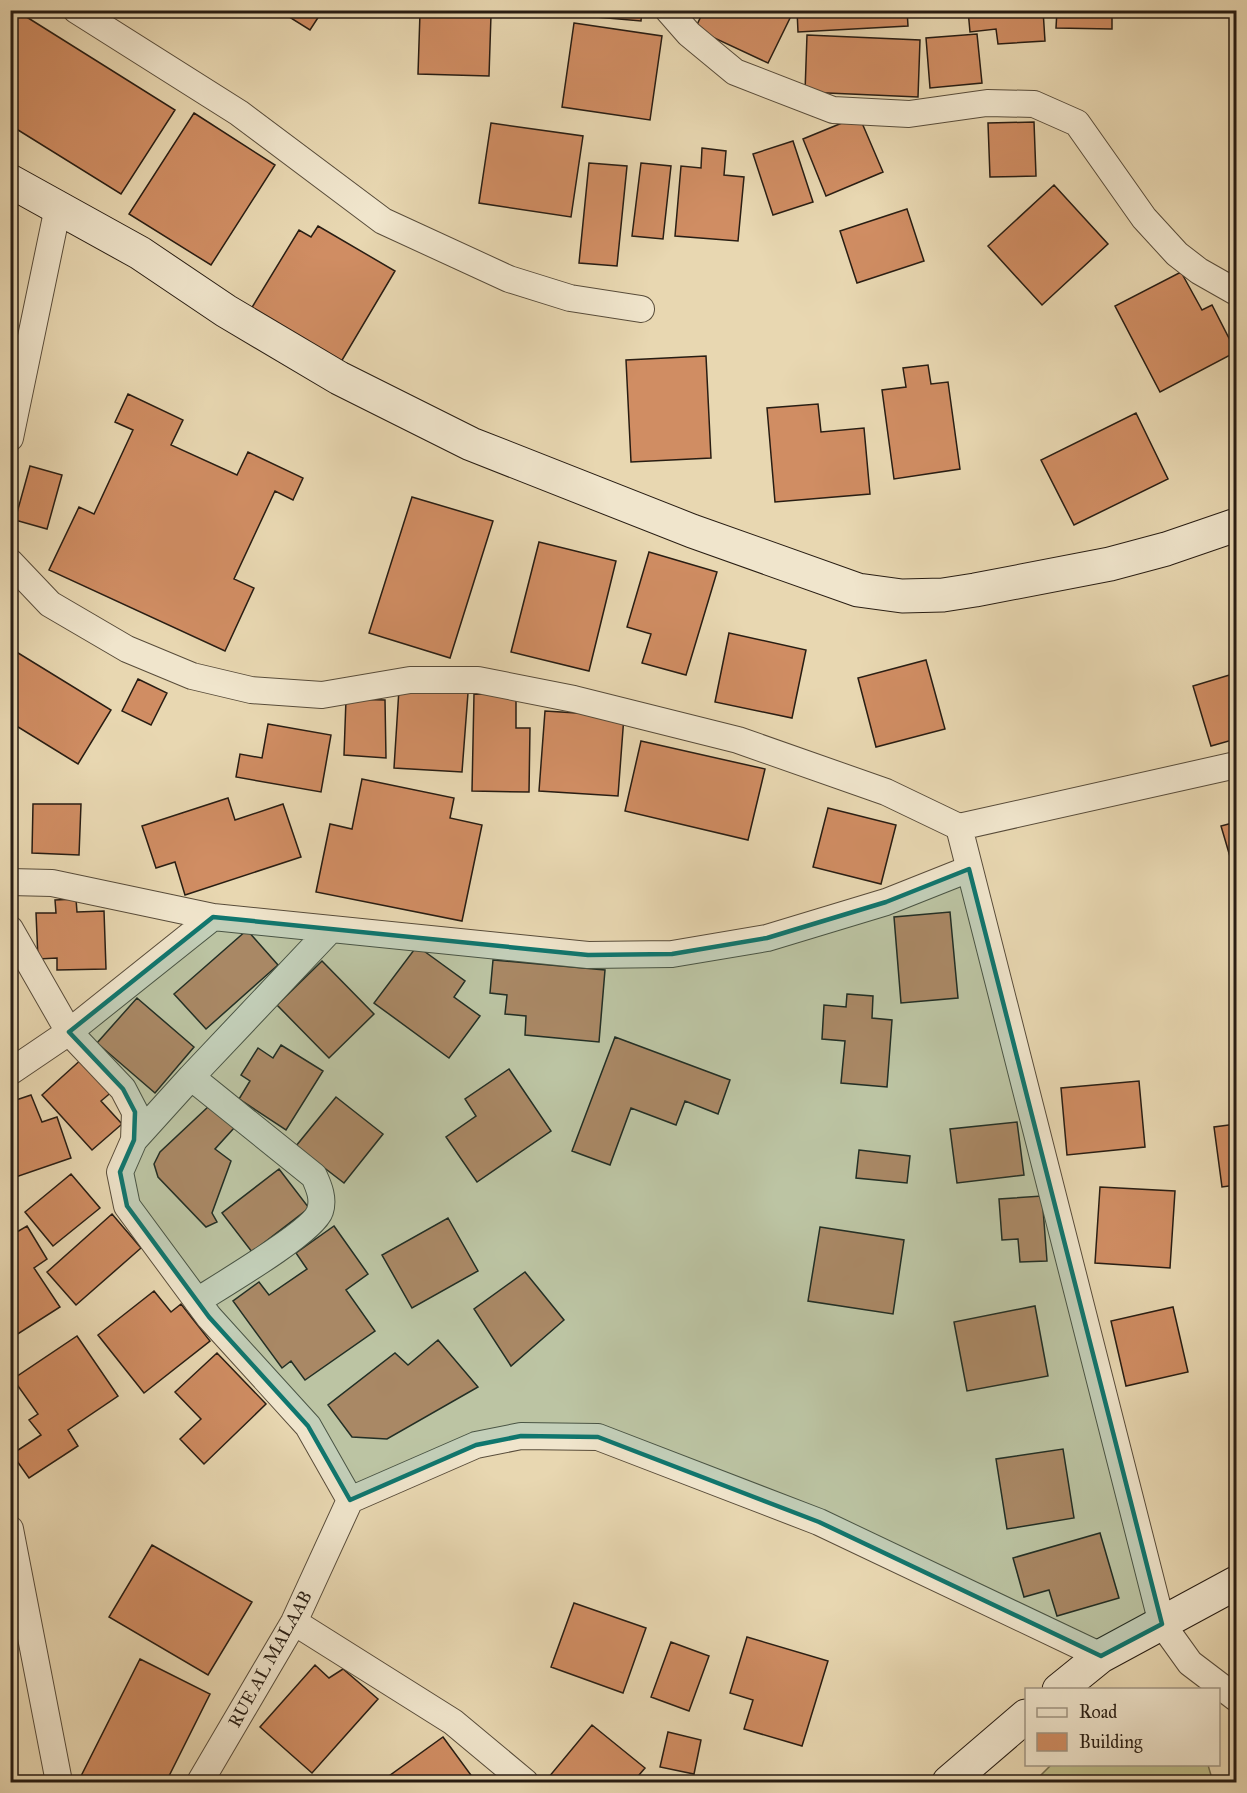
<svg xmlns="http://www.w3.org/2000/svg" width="1247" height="1793" viewBox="0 0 1247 1793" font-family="'IM FELL Great Primer',serif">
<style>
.green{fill:#bdbc87;stroke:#726c4d;stroke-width:1.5}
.building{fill:#d08d63;stroke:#281d13;stroke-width:1.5}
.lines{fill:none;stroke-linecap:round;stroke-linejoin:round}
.street-casing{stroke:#584c3a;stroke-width:28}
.secondary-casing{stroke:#281d13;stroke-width:35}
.street{stroke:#f0e5cc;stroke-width:26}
.secondary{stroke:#f0e5cc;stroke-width:33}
.marked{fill:#0f766e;fill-opacity:0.2;stroke:#0f766e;stroke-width:4.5;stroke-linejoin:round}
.labels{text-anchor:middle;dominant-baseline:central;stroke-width:4.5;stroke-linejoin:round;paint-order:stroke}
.street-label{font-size:18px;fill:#281d13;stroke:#f0e5cc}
</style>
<rect width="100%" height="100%" fill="#e8d7b1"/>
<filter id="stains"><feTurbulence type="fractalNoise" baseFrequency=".00333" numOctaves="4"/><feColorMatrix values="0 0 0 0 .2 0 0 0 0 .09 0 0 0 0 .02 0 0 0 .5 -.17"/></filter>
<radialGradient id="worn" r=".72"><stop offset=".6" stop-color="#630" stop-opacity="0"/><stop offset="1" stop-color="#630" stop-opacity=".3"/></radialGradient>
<path class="green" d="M1051 1765H1208L1213 1782H1034Z"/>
<path class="building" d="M278 10H323L310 30Z
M552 10H642L641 21 551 13Z
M704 10H790L793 12 768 63 695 29Z
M797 10H907L908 26 798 32Z
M968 10H1043L1045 41 998 44 996 29 970 32Z
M1057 10H1112V29L1056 28Z
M1151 10H1209V14Z
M17 11 175 110 121 194 10 125V21Z
M420 13 491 15 489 76 418 74Z
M574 23 662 36 650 120 562 107Z
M977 34 982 83 930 88 926 38Z
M807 35 920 40 918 97 805 92Z
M194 113 275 165 211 265 129 214Z
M859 116 883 172 826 196 803 139Z
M1034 122 1036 176 990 177 988 123Z
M491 123 583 136 571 217 479 203Z
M793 141 813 202 773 215 753 154Z
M702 148 726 151 724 175 744 177 738 241 675 236 681 166 701 168Z
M589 163 627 166 617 266 579 263Z
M641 163 671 166 663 239 632 236Z
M1054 185 1108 244 1042 305 988 246Z
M907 209 924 261 857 283 840 231Z
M318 226 395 271 341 362 251 309 299 230 311 237Z
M1181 272 1202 310 1212 305 1236 352 1160 392 1115 306Z
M706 356 711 458 631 462 626 360Z
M928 365 931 384 948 382 960 469 894 479 882 390 906 387 903 368Z
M128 394 183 420 171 445 237 475 248 452 303 478 293 500 275 491 234 579 254 588 225 651 49 570 79 507 94 514 133 430 115 422Z
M818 404 821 432 864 428 870 494 775 502 767 408Z
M1136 413 1168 479 1074 525 1041 460Z
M30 466 62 475 47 529 15 520Z
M412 497 493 521 450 658 369 633Z
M539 542 616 561 589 671 511 652Z
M649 552 717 572 686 675 642 663 651 634 627 627Z
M729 633 806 650 792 718 715 702Z
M10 648 111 710 78 764 10 722Z
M926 660 945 729 876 747 858 678Z
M1236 673V739L1211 746 1193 686Z
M138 679 167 693 151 725 122 711Z
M399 689 468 693 462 772 394 768Z
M474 694 516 695V728H530L529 792 472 791Z
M346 699 385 700 386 758 344 755Z
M545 711 624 716 618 796 539 791Z
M268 724 331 735 321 792 236 777 240 754 262 758Z
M641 741 765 769 748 840 625 811Z
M362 779 454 798 450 818 482 825 462 921 316 892 330 824 352 829Z
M228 798 235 820 283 804 301 857 185 895 175 862 156 868 142 826Z
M33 804H81L79 855 32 853Z
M828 808 896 825 881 884 813 867Z
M1236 822V877L1221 826Z
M76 899 77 912 104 911 106 969 57 970V958L38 959 36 913H56L55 900Z
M950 912 958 998 901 1003 894 917Z
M247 930 278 965 206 1029 174 994Z
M417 946 465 981 454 997 480 1016 449 1058 374 1003Z
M493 960 605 970 599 1042 525 1035 526 1016 505 1014 507 995 490 993Z
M322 961 374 1014 329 1058 277 1005Z
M847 994 873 996 872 1018 892 1020 887 1087 841 1083 845 1041 822 1039 824 1005 846 1007Z
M137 998 194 1047 155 1093 97 1043Z
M615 1037 730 1080 718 1114 685 1101 676 1125 631 1108 610 1165 572 1151Z
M281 1045 323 1071 286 1130 239 1099 250 1081 241 1075 258 1048 273 1058Z
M84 1057 114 1090 101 1101 122 1124 92 1150 42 1095Z
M509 1069 551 1131 477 1182 446 1137 476 1116 465 1099Z
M1139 1081 1145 1147 1067 1155 1061 1088Z
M31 1095 42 1122 57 1117 71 1158 10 1179V1102Z
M336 1097 383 1134 344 1183 296 1146Z
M209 1106 234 1128 215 1149 231 1161 212 1213 217 1222 206 1227 158 1177 154 1164 160 1152Z
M1017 1122 1024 1175 957 1183 950 1129Z
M1236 1124V1185L1222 1187 1214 1127Z
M859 1150 910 1156 907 1183 856 1178Z
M279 1169 309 1208 252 1252 222 1213Z
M71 1174 100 1208 53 1246 25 1212Z
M1100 1187 1175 1191 1170 1268 1095 1263Z
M1042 1196 1047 1261 1020 1262 1018 1239 1002 1240 999 1199Z
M112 1214 141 1248 76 1305 47 1272Z
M448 1218 478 1271 412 1308 382 1255Z
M27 1226 47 1259 34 1268 60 1307 13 1337 10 1333V1236Z
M334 1226 368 1274 346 1290 375 1331 305 1380 291 1361 282 1368 233 1301 259 1282 269 1295 307 1269 296 1253Z
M820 1227 904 1240 893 1314 808 1301Z
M525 1272 564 1320 511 1366 474 1309Z
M154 1291 171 1312 181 1304 210 1341 144 1393 98 1335Z
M1035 1306 1048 1376 967 1391 954 1322Z
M1173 1307 1188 1372 1126 1386 1111 1321Z
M77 1336 118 1396 68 1430 78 1446 29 1478 12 1454 41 1435 29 1420 38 1414 13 1379Z
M438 1340 478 1387 387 1439 352 1437 328 1405 395 1353 408 1365Z
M217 1353 266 1404 204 1464 180 1439 201 1419 175 1392Z
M1063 1449 1074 1518 1007 1529 996 1459Z
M1100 1533 1119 1598 1057 1616 1049 1590 1024 1597 1013 1558Z
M152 1545 252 1602 208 1675 109 1617Z
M574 1603 646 1628 623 1693 551 1667Z
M747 1637 828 1661 802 1746 744 1729 753 1700 730 1693Z
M671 1642 709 1656 689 1711 651 1697Z
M140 1659 210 1694 166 1782H78Z
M315 1665 329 1678 343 1669 378 1699 312 1773 260 1727Z
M592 1725 645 1768 633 1782H554L548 1778Z
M668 1732 701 1740 694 1774 660 1767Z
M443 1737 476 1782H393L389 1776Z"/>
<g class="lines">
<defs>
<path id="street" d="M76 10 239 113 383 221 509 279 570 298 641 309
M668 10 689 34 735 72 833 110 909 114 987 103 1034 104 1077 123 1144 218 1177 254 1199 271 1236 292
M10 438 58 207
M10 562 50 604 127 649 192 676 251 690 322 695 410 680H478L574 699 738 740 886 792 959 827 1236 765
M959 827 1162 1624 1190 1663 1236 1698
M10 882 52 883 213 917 588 955 672 954 767 938 886 902 969 869
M10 929 69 1032 123 1089 135 1112 134 1140 120 1172 127 1206 209 1317 308 1426 350 1500 476 1445 521 1436 598 1437 819 1522 1101 1656
M10 1072 69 1032 213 917
M191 1077 314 1176C319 1187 324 1199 320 1211 314 1231 219 1287 197 1301
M134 1140 191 1077 331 929
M10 1529 59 1782
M294 1622 453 1722 525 1782
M200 1782 294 1622 350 1500"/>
<path id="secondary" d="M10 181 140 253 226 311 339 378 471 444 692 531 858 590 902 596 943 595 975 590 1110 564 1166 549 1236 525
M1059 1690 1101 1656 1236 1583
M949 1782 1026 1716"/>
</defs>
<use href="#street" class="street-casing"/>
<use href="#secondary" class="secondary-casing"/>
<use href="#street" class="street"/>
<use href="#secondary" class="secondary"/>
</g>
<path class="marked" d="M969 869 1162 1624 1101 1656 819 1522 598 1437 521 1436 476 1445 350 1500 308 1426 209 1317 127 1206 120 1172 134 1140 135 1112 123 1089 69 1032 213 917 588 955 672 954 767 938 886 902Z"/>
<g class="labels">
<g class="street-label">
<text transform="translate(270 1659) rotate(-61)">RUE AL MALAAB</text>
</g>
</g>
<rect width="1247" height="1793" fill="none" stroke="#e8d7b1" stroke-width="36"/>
<rect x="12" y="12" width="1223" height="1769" fill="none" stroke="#281d13" stroke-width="3"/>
<rect x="18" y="18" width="1211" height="1757" fill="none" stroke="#281d13" stroke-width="1.5"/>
<rect x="1025" y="1688" width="195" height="78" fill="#f0e5cc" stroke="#a09582" stroke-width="1.5"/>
<rect x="1037" y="1708" width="30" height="9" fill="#f0e5cc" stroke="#a09582" stroke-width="1.5"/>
<text x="1079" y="1718" font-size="18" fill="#281d13">Road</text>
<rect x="1037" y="1733" width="30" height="18" fill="#d08d63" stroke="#a09582" stroke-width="1.5"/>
<text x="1079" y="1748" font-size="18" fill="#281d13">Building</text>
<rect width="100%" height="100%" filter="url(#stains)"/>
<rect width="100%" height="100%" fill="url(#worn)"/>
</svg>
